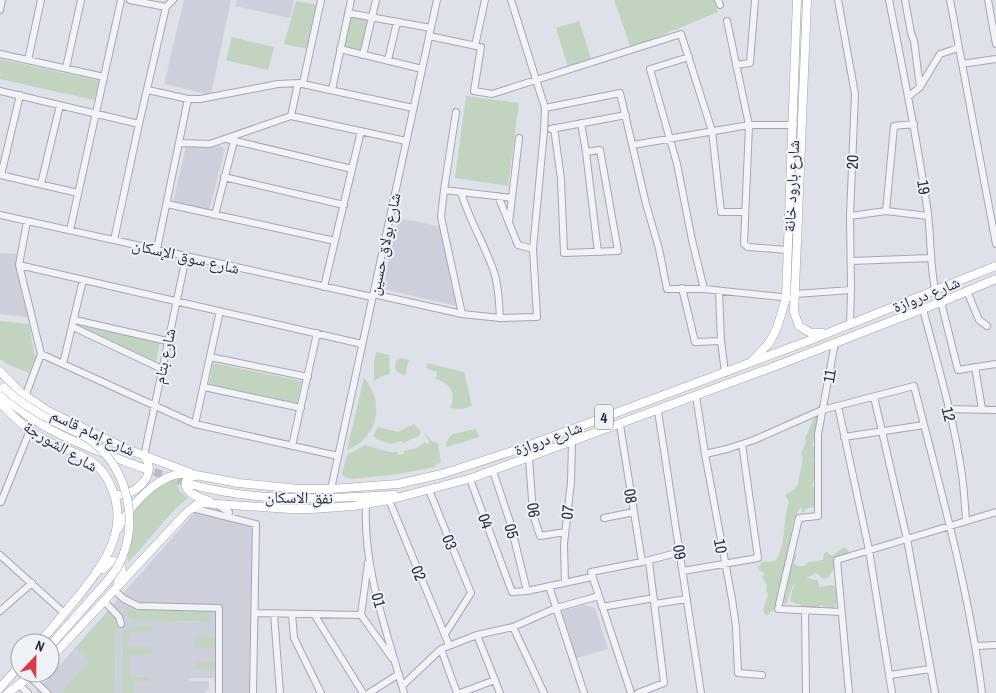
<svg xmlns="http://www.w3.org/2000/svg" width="996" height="693" viewBox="0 0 996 693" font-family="'Archivo Narrow','Noto Naskh Arabic',sans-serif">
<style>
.built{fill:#cdd0db;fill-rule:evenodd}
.green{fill:#c2d3c0}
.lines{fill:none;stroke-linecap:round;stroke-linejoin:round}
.major-tunnel{stroke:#babdc7;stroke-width:8;stroke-dasharray:8 4;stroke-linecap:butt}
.minor-casing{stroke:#a4a7b3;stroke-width:8}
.major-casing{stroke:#9ea4b5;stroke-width:9}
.minor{stroke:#f2f3f7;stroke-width:6}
.major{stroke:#fff;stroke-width:8}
.major-bridge-casing{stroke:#9ea4b5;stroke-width:9;stroke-linecap:butt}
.major-bridge{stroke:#fff;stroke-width:8}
.labels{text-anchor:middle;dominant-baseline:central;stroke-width:4;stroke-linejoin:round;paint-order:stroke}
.shield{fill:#eef1f6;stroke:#636877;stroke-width:1}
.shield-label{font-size:15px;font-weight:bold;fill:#272d40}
.street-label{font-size:16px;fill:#272d40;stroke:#eef1f6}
</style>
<rect width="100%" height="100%" fill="#dfe1e9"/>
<path class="built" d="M184 0H231L211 95 164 84Z
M237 0H294L290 18 235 6Z
M186 146 205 148 221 146 225 149 209 211 173 203Z
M399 218 442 227 458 306 382 289Z
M0 253 17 254 16 266 28 317 0 314Z
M195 512 252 525 249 693H215L214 678H190V681H209V691H206V693H134V681H151V679H147V677L129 676V654L151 647 128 646V632H152L130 629 123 630 122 693H115L116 619 76 648 90 661 60 693H35ZM129 607 136 610 210 622 134 620Z
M584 605 595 608 608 649 576 658 562 611Z"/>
<path class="green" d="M614 0H714L718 12 631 48Z
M296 1 317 5 307 49 284 44Z
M354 16 368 19 361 51 344 47 351 19Z
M579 21 591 59 568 67 556 28Z
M232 37 274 47 268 70 226 60Z
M0 59 100 81 94 100 0 79Z
M466 96 519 103 508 186 455 178Z
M0 321 29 324 35 358 29 373 9 365 0 359Z
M76 325 160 342 156 362Z
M376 352 389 355 390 374 382 376 374 381V362Z
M401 358 409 360 405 375 397 372 395 367 396 361Z
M213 363 302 381 297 403 209 384Z
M427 363 464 372 472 406 462 409 450 408C457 394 450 382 435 379L437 375V372L426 368Z
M364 378C385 402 379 438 347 450Z
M817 415 819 417 812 446 814 447H818L821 455H818L813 460 817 467 812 486 815 489V498L818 507 807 508 803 513 801 507C792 518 791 533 790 545L796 546V548L795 551 790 550 788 552 789 556 793 554 797 557 793 563 798 566H804L808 562 823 560 824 553 827 552 832 556 844 547 851 553 839 560 828 578 823 579 816 573 806 578 817 580 819 583V587L833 585C839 592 840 602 833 609L820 605 819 608C808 607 799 607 790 600L794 584 793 585 786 604 783 603 784 601 782 600 776 603 775 608 768 615H765L763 609 768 595 766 591 767 585 762 577 764 573 759 570 758 566H760L762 561 766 562 775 561C786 548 783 517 789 502L785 495 795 489 798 484 803 457 801 453 806 441 805 438 815 416Z
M414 424 421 432 419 436 403 443 402 441 391 444 378 440 373 436 378 427 398 432Z
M476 429 479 437 447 447 446 442 452 434Z
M425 434 427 435 431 441 438 443 441 463 436 464 435 467 399 474 352 479 345 477 342 474 347 455 365 445 389 452H398V455L404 454V451L417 448 425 442 427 444 430 443Z
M175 479 180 492 188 498 176 508 128 563C127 552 128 523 133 513 141 497 160 487 175 479Z
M129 607 136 610 209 612 210 622 134 620 124 614Z
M107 612 116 619 115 693H60L89 661 76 648Z
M130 627H152V632H129L128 646 151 647V655H129V676L147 677V679H151V681H134V693H122L123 630 129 629Z
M195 636 215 637V648H195Z
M196 661H215V670H196Z"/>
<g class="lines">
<path class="major-tunnel" d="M143 468 190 484"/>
<defs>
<path id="minor" d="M130 0 166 7
M718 0 720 5
M838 0 855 94 850 216 851 290 850 325
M889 0C903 71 918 142 928 214 931 239 930 264 935 289
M905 0 911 33 914 41 920 87
M950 0 996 244
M988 0 996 44
M0 10 2 0
M348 13 431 28
M727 21 749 125 744 244 748 247 787 250
M429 36 481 47 474 91 492 94 681 34 712 131 721 212H745
M475 46 485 0
M340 49 422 69
M0 54 104 77
M363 55 376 0
M689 57 650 69 677 164 692 240 704 289
M28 60 41 0
M388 60 397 22
M962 64 996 59
M736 65 750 63 755 0
M66 68 81 0
M303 83 321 0
M148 90 188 99H200L278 84 298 83 413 108
M332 90 351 0
M0 91 139 124
M908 97 920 87 940 54 958 48
M545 108 620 93 646 204 659 249 667 289H704L791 298
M456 112 444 190 441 217 462 314
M291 116 298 83
M581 123 586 152 598 252
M554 128 561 179 564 253 618 251 600 150 586 152
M551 129 626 115
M227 139 352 169
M180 143 210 144 291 116 406 141
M633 145 749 125H794
M0 175 78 193
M1 175 20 95
M224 177 344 205
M41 184 60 105
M444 190 512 198
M461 192C469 220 485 245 494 272 499 287 499 303 500 318
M498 196 518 245 533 249
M167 204 335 241
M886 211 894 126 914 124
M0 215 372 297
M215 215 234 141
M850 216 886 211 928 216
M509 223 519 138
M70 230 121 0
M114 240 139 124 166 7 173 0
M157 249 188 99
M851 261 931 258
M19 265 362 344
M324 287 361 131
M682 288 695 342 721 341 719 291
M967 291 979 320 987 326
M373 294 462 314 500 318 537 317 533 249 544 131 545 108 511 0
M795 294 851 290
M941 302 958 370 996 364
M923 309C937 363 954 419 962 475 964 490 965 506 966 521
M75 320 167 341
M73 327 162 369
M721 341 725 373
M41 354 195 424 338 456
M210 357 308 377
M63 364 83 280
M975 367 982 409
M204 387 301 408
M696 396 705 454 732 599 736 627 738 673 762 675
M25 397 41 354 19 265 27 221
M874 397 907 539 935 693
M838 406 869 550 892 693
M948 409 996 410
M658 411 701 693
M195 424 220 311
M620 425 642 562 680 552
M844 437 924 425
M292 446 317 333
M705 454 727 449 754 440 822 410 914 386C940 488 969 589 982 693
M144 456 186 257
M529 458 533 514 540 536 565 532
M493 471 510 522 527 591
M470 479 512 592 527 591 592 577
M331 489 437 0
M429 490 471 593 445 634
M389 500 449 645
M1 502 30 430
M216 504 229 512 228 517
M366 505C363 569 387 632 404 693
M192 508 256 524 253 693
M604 518 634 512
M0 555 64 613
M368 563 361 615 392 658
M683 571 758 558 742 444
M565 583 564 544 571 482 572 442
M549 586 584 693
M114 590 124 599 138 606 219 608V693
M104 601 119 617 121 624
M655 604 687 599
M779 604 799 518 818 516V434L835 343
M602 607 654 598
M778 609 841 612
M805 610 806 693
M0 611 32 583
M255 613 361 615
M274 614 280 693
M292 614 294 638 321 693
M314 614 363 693
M513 627 544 693
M477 635 500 693
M976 646 996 645
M441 649 457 693
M890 675 930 669
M30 677 47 693
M19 685 28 693
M402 686 441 649 477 635 513 627 556 608 599 596
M369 693 399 674
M460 693 495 680
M631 693 591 572 642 562
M638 693 664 683 649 561
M849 693 837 560 996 512"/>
<path id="major" d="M807 0 794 312 799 326 811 333H822
M752 361 769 343 777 328 786 298 797 0
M0 371 20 392 48 411 127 449 196 475 238 483 299 489H331L398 484 442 474 522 448 808 341 996 266
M0 393C39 432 93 449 143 468
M0 403C14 417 29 432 47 441 62 449 79 452 92 462 102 468 108 479 112 489 130 532 101 568 76 599 64 614 52 628 39 643
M196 476C192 476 188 477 186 481 182 493 202 498 209 501
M190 484C257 503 325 499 394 495
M115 495C136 497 159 473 144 456
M118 529C128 508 159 472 185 474
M103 569 112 561 120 562 122 571 118 582
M50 646 94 596
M50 659 185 514 197 504 203 503 290 509H312L353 506 389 500 472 478 773 367 951 298 996 279
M0 688 20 665
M8 693 34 673"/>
</defs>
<use href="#minor" class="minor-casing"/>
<use href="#major" class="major-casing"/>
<use href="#minor" class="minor"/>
<use href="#major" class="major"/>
<defs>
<path id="major-bridge" d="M4 388C19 402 37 413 55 422 66 428 79 432 89 439 128 467 141 524 118 566 112 577 103 586 94 596"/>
</defs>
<use href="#major-bridge" class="major-bridge-casing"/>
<use href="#major-bridge" class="major-bridge"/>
</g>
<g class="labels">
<rect class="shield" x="595" y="404.5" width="18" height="25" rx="4"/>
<g class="shield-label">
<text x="604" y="417">4</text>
</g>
<g class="street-label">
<text transform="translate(852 162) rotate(-88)">20</text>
<text transform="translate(791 186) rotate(-87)">شارع بارود خانة</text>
<text transform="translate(924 187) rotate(81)">19</text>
<text transform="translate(384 244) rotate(-78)">شارع بولاق حسين</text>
<text transform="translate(186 256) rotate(13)">شارع سوق الإسكان</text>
<text transform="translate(926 294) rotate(-22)">شارع دروازة</text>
<text transform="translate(164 356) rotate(-78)">شارع بتام</text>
<text transform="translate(829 376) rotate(-80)">11</text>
<text transform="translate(949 414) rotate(77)">12</text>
<text transform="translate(93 432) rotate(25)">شارع إمام قاسم</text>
<text transform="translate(548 438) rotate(-20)">شارع دروازة</text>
<text transform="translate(61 446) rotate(31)">شارع الشورجة</text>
<text transform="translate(631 496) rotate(81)">08</text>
<text transform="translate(299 497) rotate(1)">نفق الاسكان</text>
<text transform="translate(534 510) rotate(81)">06</text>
<text transform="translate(567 512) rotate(-84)">07</text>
<text transform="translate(486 521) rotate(70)">04</text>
<text transform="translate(512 531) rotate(75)">05</text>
<text transform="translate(450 542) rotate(68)">03</text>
<text transform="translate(721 546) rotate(80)">10</text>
<text transform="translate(680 552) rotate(81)">09</text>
<text transform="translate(419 573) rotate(68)">02</text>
<text transform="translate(379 600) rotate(75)">01</text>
</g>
</g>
<g transform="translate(35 658) rotate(22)"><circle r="24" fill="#eef1f6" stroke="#9ea3ad"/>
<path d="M0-4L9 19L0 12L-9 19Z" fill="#d33f43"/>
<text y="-8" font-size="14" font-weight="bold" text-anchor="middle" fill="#272d40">N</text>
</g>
</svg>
